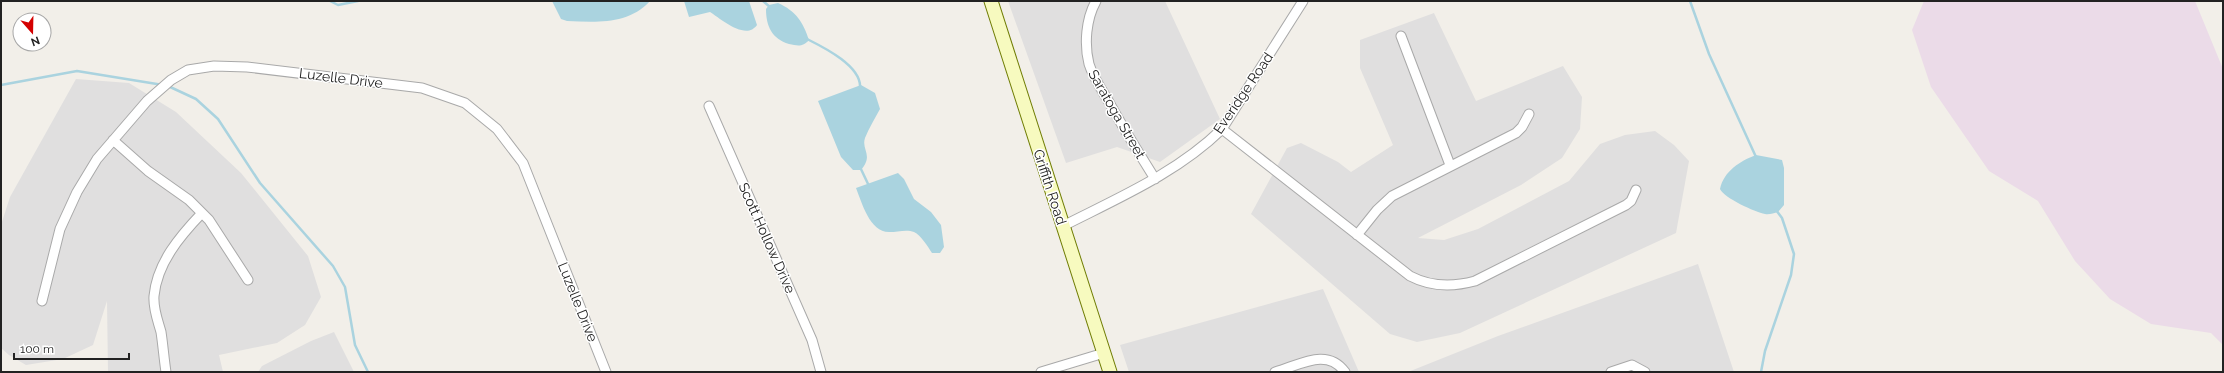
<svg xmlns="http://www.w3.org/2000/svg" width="2224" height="373" viewBox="0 0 2224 373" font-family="Raleway,sans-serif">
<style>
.residential{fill:#e0dfdf}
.industrial{fill:#ebdbe8}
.water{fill:#aad3df}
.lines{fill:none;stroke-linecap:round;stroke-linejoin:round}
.stream{stroke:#aad3df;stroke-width:2.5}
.street-casing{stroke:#a9a9a9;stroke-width:11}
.secondary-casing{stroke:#707d05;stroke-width:15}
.street{stroke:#fff;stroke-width:9}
.secondary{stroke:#f7fabf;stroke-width:13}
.labels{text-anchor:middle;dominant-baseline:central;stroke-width:3;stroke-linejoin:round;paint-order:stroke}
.street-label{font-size:14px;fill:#222;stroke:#fff}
</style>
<rect width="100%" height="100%" fill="#f2efe9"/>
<path class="residential" d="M1008 1H1165L1220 119 1160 162 1117 147 1066 163Z
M1434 13 1476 101 1563 66 1582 97 1580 129 1562 158 1521 185 1418 238 1444 240 1478 229 1569 181 1600 144 1625 135 1655 131 1674 145 1689 161 1676 233 1460 333 1417 342 1390 334 1251 214 1287 148 1301 143 1338 162 1351 172 1393 145 1360 68V40Z
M76 79 129 83 176 112 241 173 308 256 321 297 305 325 277 343 219 355 223 372H108L107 301 93 345 63 359 26 365 9 355 1 348V225L10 197Z
M1698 264 1734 372H1408L1498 336Z
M1323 289 1359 372H1129L1120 345Z
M334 332 354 372H258L262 366 311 341Z"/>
<path class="industrial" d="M1924 1H2195L2223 69V345L2211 333 2151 324 2110 299 2075 261 2038 201 1989 171 1931 87 1912 30Z"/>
<path class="water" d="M552 1H650C628 25 597 22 567 21L561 19Z
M684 1H749L757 25C746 41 721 19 710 12L689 17Z
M778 3C796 11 803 22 809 40 803 47 798 46 789 44 772 39 766 26 766 9L769 5Z
M861 85 875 93 880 109C875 118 869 128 865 138 861 150 874 155 861 170H853L841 157 818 101Z
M1756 155 1782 160 1784 168V205L1778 212C1774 213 1769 215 1765 214 1755 212 1724 198 1720 189 1724 171 1740 161 1756 155Z
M898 173 904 179 914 199 931 212 941 225 944 247 940 253H932C928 247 921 235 914 232 907 229 897 232 890 232 870 233 862 203 856 188Z"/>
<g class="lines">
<path class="stream" d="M330 1 338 5 358 1
M763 1 770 7
M1690 1 1709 54 1756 157
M807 39C823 47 862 66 860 88
M1 85 77 71 163 85
M168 86 196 99 218 119 260 183 333 266 345 287 355 345 368 372
M860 167 869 186
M1761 372 1765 351 1791 275 1794 254 1782 218 1776 210"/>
<defs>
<path id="street" d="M1096 1C1086 19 1084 44 1089 64 1093 77 1102 90 1109 102 1123 128 1139 153 1155 179
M1401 36 1450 165
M709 106 812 340 821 372
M1222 129 1410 276C1431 287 1453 287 1475 281L1626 205 1631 201 1636 190
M113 140 148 171 189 200 209 220 248 280
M1063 226C1118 198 1177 173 1222 129L1303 1
M1357 235 1377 210 1392 196 1516 133 1522 127 1529 114
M42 301 60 229 77 192 97 159 147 101 171 80 188 70 214 66 247 67 422 88 465 103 497 129 523 163 606 372
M166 372C164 359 163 345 161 332 158 321 153 309 154 296 157 263 180 236 202 213
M1041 372 1104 353
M1275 372C1300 365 1327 347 1345 372
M1611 372 1632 365 1645 372"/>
<path id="secondary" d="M991 1 1110 372"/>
</defs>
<use href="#street" class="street-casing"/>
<use href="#secondary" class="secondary-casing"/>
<use href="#street" class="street"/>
<use href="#secondary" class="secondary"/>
</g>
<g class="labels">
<g class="street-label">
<text transform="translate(341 78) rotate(7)">Luzelle Drive</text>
<text transform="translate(1243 93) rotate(-56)">Everidge Road</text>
<text transform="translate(1117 114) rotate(60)">Saratoga Street</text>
<text transform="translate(1050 187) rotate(72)">Griffith Road</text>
<text transform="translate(767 238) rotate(66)">Scott Hollow Drive</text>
<text transform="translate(578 302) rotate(68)">Luzelle Drive</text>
</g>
</g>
<rect width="2224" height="373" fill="none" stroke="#222222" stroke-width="4"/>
<g transform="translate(32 32) rotate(160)"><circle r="19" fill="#ffffff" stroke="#a7a7a7"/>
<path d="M0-3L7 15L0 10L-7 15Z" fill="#d40000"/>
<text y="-6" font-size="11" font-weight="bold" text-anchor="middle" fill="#222222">N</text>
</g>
<path d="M14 353v6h115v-6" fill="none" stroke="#222222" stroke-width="2"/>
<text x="20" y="353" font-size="12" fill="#222222" stroke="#ffffff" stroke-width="3" paint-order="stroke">100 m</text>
</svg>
